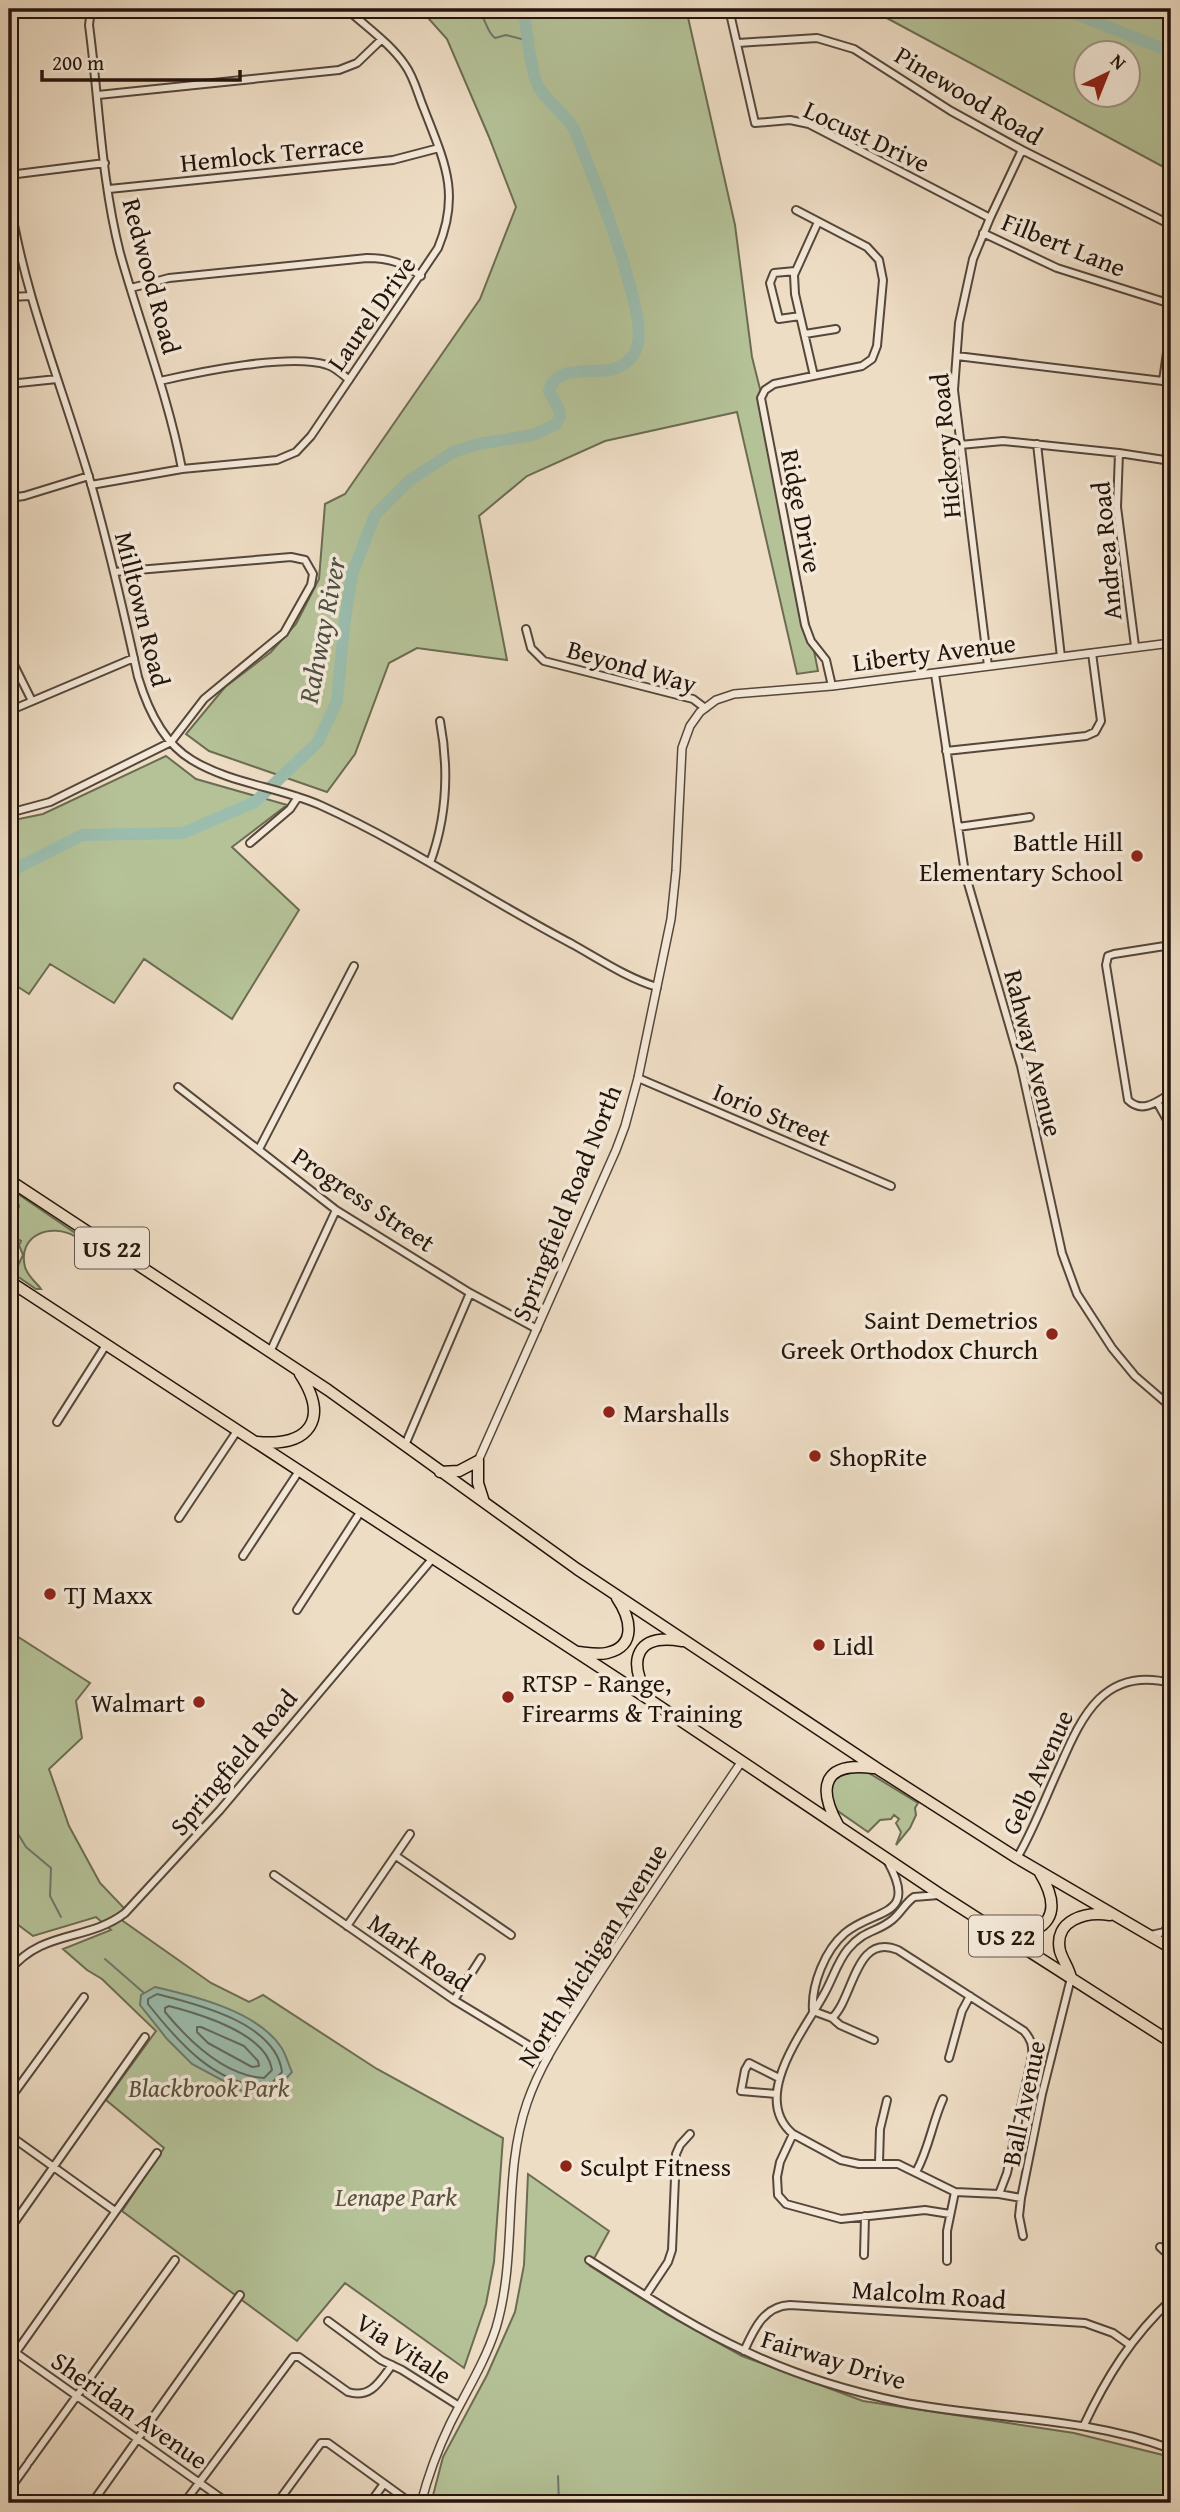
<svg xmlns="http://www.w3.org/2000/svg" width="1180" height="2512" viewBox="0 0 1180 2512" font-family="'Gentium Book Plus',serif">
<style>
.green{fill:#b5c298;stroke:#6c6c52;stroke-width:2;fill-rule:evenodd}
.water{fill:#9bbdae;stroke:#6b7a6d;stroke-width:2}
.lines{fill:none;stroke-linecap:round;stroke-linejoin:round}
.shore{stroke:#5f695d;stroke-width:2}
.stream{stroke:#6b7a6d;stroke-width:2}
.river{stroke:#9bbdae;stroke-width:12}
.minor-casing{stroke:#56473a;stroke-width:10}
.tertiary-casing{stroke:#56473a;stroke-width:10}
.trunk-casing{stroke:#23150c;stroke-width:13}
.minor{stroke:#f4e9d9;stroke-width:6}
.tertiary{stroke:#f4e9d9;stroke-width:7}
.trunk{stroke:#eeddc5;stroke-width:10}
.poi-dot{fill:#8f2418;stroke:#f4e9d9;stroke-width:2.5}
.labels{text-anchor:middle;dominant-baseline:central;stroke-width:7;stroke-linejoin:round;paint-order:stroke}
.shield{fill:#f4e9d9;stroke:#62554a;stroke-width:2}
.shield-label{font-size:24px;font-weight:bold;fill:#23150c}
.street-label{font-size:26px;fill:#23150c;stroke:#f4e9d9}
.poi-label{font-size:26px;fill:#23150c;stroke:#f4e9d9;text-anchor:start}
.park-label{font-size:26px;font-style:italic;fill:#56523d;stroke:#f4e9d9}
.water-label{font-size:28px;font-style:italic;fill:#4d5045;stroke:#f4e9d9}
</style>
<rect width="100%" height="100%" fill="#eeddc5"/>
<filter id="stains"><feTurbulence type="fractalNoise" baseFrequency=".00286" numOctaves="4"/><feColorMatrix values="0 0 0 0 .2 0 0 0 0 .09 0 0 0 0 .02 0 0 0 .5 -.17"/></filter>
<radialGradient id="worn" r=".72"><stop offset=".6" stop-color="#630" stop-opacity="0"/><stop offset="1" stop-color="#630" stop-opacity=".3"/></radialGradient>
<path class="green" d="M420 9H707L687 13 735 225 752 357 770 429 818 671 797 674 737 412 605 441 527 476 479 516 507 660 417 648 389 663 355 754 327 792 209 751 186 734 225 687 271 652 296 624 319 579 325 504 345 494 480 299 516 207 489 137 447 39Z
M870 9H1171V171ZM1086 52H1128V94H1086Z
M166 756 196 779 287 805 232 847 299 910 232 1019 144 959 114 1003 50 964 29 994 9 981V821L43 814Z
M15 1192 78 1235 76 1237C51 1222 17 1235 25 1267 28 1277 37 1283 41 1289H36L14 1274 23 1255 19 1245 21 1241 16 1238 13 1242 9 1241 17 1212Z
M9 1631 90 1683 76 1701 82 1738 49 1769 69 1826 100 1883 124 1908 123 1921 211 1983 249 2002 263 1995 377 2069 503 2138 494 2262 486 2304 464 2368 345 2283 297 2341 122 2211 164 2148 106 2100 156 2031 102 1979 87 1970 63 1949 111 1930 96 1917 33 1936 9 1918Z
M864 1770 918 1803 915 1808 916 1815 910 1828 896 1845 901 1832 896 1823 899 1819 894 1815 891 1819 880 1820 868 1832 835 1809C824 1778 838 1774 864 1770Z
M528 2174 609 2231 590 2266 668 2315 742 2356 863 2401 1074 2433 1163 2455 1171 2459V2503H431L443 2457 487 2375 515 2312 524 2265Z"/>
<path class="water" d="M155 1987C194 1996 257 2011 281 2047 286 2054 288 2064 292 2072L271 2095 244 2092 192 2064 167 2039 140 2005 141 1995Z"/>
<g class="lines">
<path class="shore" d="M157 1994C197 2004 276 2023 282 2072L268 2087C216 2086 178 2042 148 2004V1999Z
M169 2006C200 2014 267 2034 272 2070L264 2078C224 2076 189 2041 165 2012V2008Z
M197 2027H201L244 2046 258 2061 259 2066 252 2067 208 2043 197 2032Z"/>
<path class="stream" d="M477 9C486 17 486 32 495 38L506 35 529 41
M9 1819 26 1847 51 1868 50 1896 61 1917
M105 1959 144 1993
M558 2476 559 2503"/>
<path class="river" d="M1063 9 1171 52
M9 872 82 835 183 833 255 802 318 742 337 701 344 626 352 574 375 515 410 480 453 452 478 444 533 435 556 424 560 417 559 410 549 391C556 365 589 373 609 370 623 368 636 357 638 343 641 327 635 306 631 290 617 235 595 182 574 129 564 113 547 102 538 86 530 70 527 28 523 9"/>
<defs>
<path id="minor" d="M95 9 90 17 89 25C99 100 101 179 120 253 140 325 168 395 182 469
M729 9 755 123 790 120 809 124 990 218
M738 43 817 38 854 49 951 111 1022 150 1171 225
M98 95 339 70 357 63 381 40
M9 175 105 163
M109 189 393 160 439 148
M9 196C24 296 63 388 91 484 109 548 124 613 138 677 147 707 163 743 192 760 231 784 280 787 322 806 408 845 488 900 572 944 599 959 627 978 657 987
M796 210 867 247 879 260 883 280 877 346 872 359 862 366 774 384 765 390 761 398 805 625 811 641 826 660 832 686
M983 233 1057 268 1171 304
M795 271 774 273 770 283 779 319 800 316
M131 288 169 278 367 258C390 258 403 263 421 276
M9 297 31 296
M805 334 836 329
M957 356 1171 382
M814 376 795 294 794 275 818 222
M160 381C199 372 290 353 327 365 335 367 342 374 349 380
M1163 381 1171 324
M9 384 57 379
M1037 444 1061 657
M960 445 1003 441 1119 453 1171 461
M1119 453 1117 507 1135 646
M91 485 182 469 277 460 296 452 311 436 438 248C461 193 444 161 424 109 418 95 414 77 405 65 390 43 365 26 347 9
M9 498 24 496 89 476
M526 629 531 648 544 661 693 699 705 708
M9 655 32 701
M988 666 954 390 959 323 973 259 990 218 1022 150
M935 674 965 873 1021 1066 1062 1253 1077 1294 1112 1348 1135 1376 1171 1407
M9 711 134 658
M946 751 1086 736 1095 732 1101 721 1092 653
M9 813 50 802 171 742 204 699 284 633 311 585 313 574 305 560 291 557 114 572
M958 827 1030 817
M250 843 290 809 298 797
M430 863C447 817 449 769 440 721
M1171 945 1114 954 1108 956 1106 965 1128 1100C1142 1114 1157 1102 1171 1093
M638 1078 891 1186
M178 1087 336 1210 470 1293 537 1329
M1157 1102 1171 1127
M259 1149 354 966
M270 1352 336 1210
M57 1422 106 1345
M405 1445 470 1293
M179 1518 237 1431
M243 1556 299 1471
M297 1610 361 1511
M396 1856 511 1935
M1017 1858C1034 1829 1046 1796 1060 1766 1082 1715 1105 1666 1171 1683
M274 1875 454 2000 548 2057
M939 1895 914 1897C905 1903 901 1913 892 1920 876 1933 865 1929 848 1949 837 1962 832 1981 823 1996 803 2032 750 2098 793 2134L841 2160 859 2164H898L955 2192 999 2194 1021 2198
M347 1926 410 1834
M1151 1935 1164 1932 1171 1922
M9 1971C43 1929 87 1942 125 1913L220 1810 433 1558
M454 2000 481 1958
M813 2011C811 1985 825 1950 845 1933 875 1908 919 1918 888 1862
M813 2011 832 2018 840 2025 874 2040
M832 2018C854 1998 855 1932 898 1950L1024 2031C1031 2039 1033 2045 1032 2056L1007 2173 999 2194
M949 2058 962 2011 970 1996
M776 2094 741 2091 745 2070 749 2063 779 2078
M9 2100 84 1997
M793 2134 780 2162 777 2177 778 2195 786 2204 841 2219 925 2210 950 2214
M9 2135 115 2211
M879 2163 880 2129 887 2100
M916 2172C929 2149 932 2123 943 2099
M9 2230 145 2037
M1023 2236 1019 2216 1021 2198 1042 2094 1071 1978
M1160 2247 1171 2257
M864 2255 865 2216
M589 2260C640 2292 690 2326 745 2351 793 2374 848 2391 901 2402 991 2420 1084 2416 1171 2449
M947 2261V2231L955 2192
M646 2295 668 2262 672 2250 676 2154 680 2145 690 2134
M328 2321 381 2360 402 2370 459 2406
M9 2348 228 2503
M744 2351C754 2329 764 2306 790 2305L1085 2323 1113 2333 1130 2345
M9 2362 157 2153
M1084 2425C1106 2378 1132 2336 1171 2300
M1165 2447 1171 2436
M29 2462 175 2260
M9 2490 27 2465
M92 2503 240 2295
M184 2503 293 2357H299L348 2392C371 2399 380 2381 392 2365
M277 2503 321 2443H328L411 2503
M370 2503 383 2485"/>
<path id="tertiary" d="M478 1461 616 1150 625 1126 638 1078 671 919 676 871 682 748 690 726 700 712 716 700 734 694 832 686 1171 643
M421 2503C428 2476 438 2449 450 2424 466 2392 485 2362 496 2328 518 2254 502 2176 527 2103 542 2059 570 2021 594 1982 642 1908 692 1835 742 1761"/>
<path id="trunk" d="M9 1180 328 1390 577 1569 881 1771 1017 1858 1171 1948
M9 1192 13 1206 9 1225
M9 1281 650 1700 941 1895 1171 2042
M257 1442C309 1447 330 1420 300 1374
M478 1461V1483L484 1502
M440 1472 459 1471 478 1461
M578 1652C588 1653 598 1655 607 1653 638 1646 630 1617 617 1598
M648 1696C627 1660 636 1633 682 1641
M838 1825C816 1785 825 1762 873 1768
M1002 1932C1049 1937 1064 1913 1040 1873
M1071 1978C1069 1968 1063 1961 1060 1951 1053 1920 1086 1911 1110 1915"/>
</defs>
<use href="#minor" class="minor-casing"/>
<use href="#tertiary" class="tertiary-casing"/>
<use href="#trunk" class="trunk-casing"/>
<use href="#minor" class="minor"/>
<use href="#tertiary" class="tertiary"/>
<use href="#trunk" class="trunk"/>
</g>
<g class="poi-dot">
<circle cx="1137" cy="856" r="7"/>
<circle cx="1052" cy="1334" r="7"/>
<circle cx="609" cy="1412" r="7"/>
<circle cx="815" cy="1456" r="7"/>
<circle cx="50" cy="1594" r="7"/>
<circle cx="819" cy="1645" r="7"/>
<circle cx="508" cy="1697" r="7"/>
<circle cx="199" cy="1702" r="7"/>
<circle cx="566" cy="2166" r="7"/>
</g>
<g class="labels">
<g class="shield">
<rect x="75" y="1227.5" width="74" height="41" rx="5"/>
<rect x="969" y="1915.5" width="74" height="41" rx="5"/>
</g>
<g class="shield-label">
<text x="112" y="1248">US 22</text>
<text x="1006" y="1936">US 22</text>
</g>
<g class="street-label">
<text transform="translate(969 95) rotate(31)">Pinewood Road</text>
<text transform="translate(867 136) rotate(25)">Locust Drive</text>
<text transform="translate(272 153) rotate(-6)">Hemlock Terrace</text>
<text transform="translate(1064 244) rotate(22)">Filbert Lane</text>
<text transform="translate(152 276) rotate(75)">Redwood Road</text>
<text transform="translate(371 313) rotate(-55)">Laurel Drive</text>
<text transform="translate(945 446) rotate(-95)">Hickory Road</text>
<text transform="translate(802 511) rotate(79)">Ridge Drive</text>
<text transform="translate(1106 551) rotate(-95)">Andrea Road</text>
<text transform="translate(143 609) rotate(76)">Milltown Road</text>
<text transform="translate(934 652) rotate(-7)">Liberty Avenue</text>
<text transform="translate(632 666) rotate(16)">Beyond Way</text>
<text transform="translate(1034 1053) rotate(76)">Rahway Avenue</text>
<text transform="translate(772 1114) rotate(23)">Iorio Street</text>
<text transform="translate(364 1199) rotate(34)">Progress Street</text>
<text transform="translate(566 1203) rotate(-68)">Springfield Road North</text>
<text transform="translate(233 1762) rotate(-50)">Springfield Road</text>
<text transform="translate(1037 1772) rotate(-65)">Gelb Avenue</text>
<text transform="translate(420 1952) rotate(34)">Mark Road</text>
<text transform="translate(592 1955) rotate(-58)">North Michigan Avenue</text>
<text transform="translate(1023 2103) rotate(-78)">Ball Avenue</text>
<text transform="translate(929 2294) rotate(4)">Malcolm Road</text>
<text transform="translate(404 2348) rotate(33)">Via Vitale</text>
<text transform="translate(834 2359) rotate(17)">Fairway Drive</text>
<text transform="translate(130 2410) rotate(35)">Sheridan Avenue</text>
</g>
<g class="poi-label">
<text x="1123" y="841" text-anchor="end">Battle Hill<tspan x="1123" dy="30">Elementary School</tspan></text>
<text x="1038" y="1319" text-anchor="end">Saint Demetrios<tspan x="1038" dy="30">Greek Orthodox Church</tspan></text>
<text x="623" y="1412">Marshalls</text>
<text x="829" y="1456">ShopRite</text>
<text x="64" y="1594">TJ Maxx</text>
<text x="833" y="1645">Lidl</text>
<text x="522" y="1682">RTSP - Range,<tspan x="522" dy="30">Firearms &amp; Training</tspan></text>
<text x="185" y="1702" text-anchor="end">Walmart</text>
<text x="580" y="2166">Sculpt Fitness</text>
</g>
<g class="park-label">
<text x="209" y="2087">Blackbrook Park</text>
<text x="396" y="2196">Lenape Park</text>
</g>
<g class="water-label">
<text transform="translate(321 630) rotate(-79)">Rahway River</text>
</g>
</g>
<rect width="1180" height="2512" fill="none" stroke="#eeddc5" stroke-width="35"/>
<rect x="10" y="10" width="1159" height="2491" fill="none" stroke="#23150c" stroke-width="3.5"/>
<rect x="18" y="18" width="1145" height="2477" fill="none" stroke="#23150c" stroke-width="2"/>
<g transform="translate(1107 74) rotate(43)"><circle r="33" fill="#f4e9d9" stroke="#a09487" stroke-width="2"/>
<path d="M0-5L12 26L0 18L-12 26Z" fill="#8f2418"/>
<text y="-10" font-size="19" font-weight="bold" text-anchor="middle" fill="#23150c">N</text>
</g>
<path d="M42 70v10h198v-10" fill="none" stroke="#23150c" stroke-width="3.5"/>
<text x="52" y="70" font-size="21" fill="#23150c" stroke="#f4e9d9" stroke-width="5" paint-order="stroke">200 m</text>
<rect width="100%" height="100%" filter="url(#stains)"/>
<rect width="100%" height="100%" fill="url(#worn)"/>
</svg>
